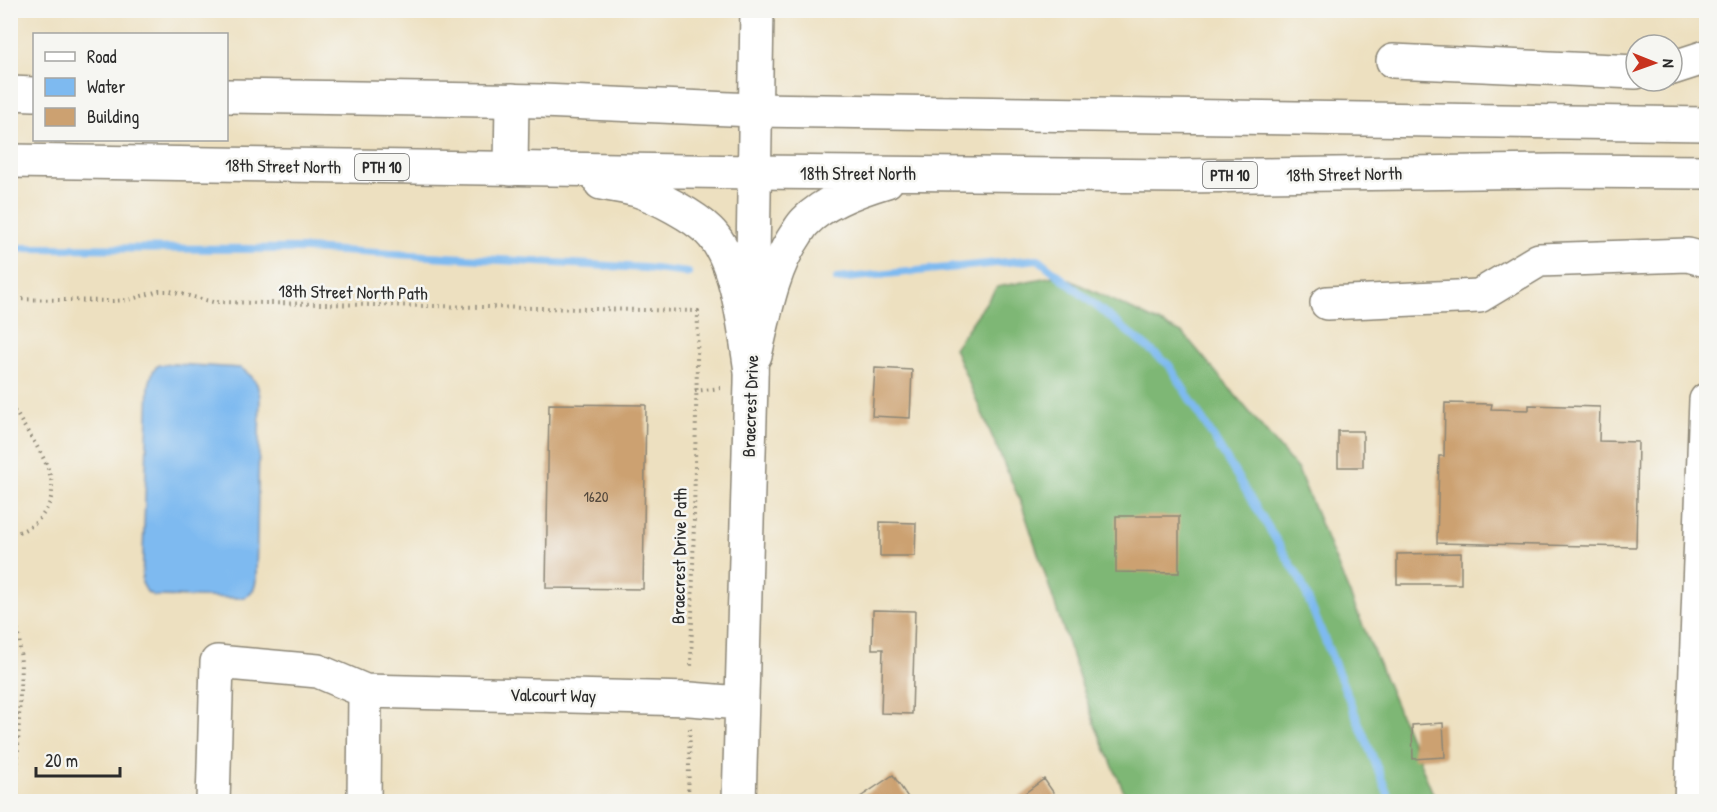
<svg xmlns="http://www.w3.org/2000/svg" width="1717" height="812" viewBox="0 0 1717 812" font-family="'Patrick Hand',sans-serif">
<style>
.forest{fill:#7eb775;stroke:#547150;stroke-width:1.5}
.water{fill:#7ebaf0;stroke:#54728e;stroke-width:1.5}
.lines{fill:none;stroke-linecap:round;stroke-linejoin:round}
.stream{stroke:#7ebaf0;stroke-width:8}
.building{fill:#cca171}
.minor-casing{stroke:#8c8676;stroke-width:36}
.major-casing{stroke:#8c8676;stroke-width:36}
.path{stroke:#8c8676;stroke-width:4;stroke-dasharray:1.5 4.5;stroke-linecap:butt}
.minor{stroke:#fff;stroke-width:33}
.major{stroke:#fff;stroke-width:33}
.labels{text-anchor:middle;dominant-baseline:central;stroke-width:5;stroke-linejoin:round;paint-order:stroke}
.number-label{font-size:15px;fill:#53483c}
.shield{fill:#f6f6f2;stroke:#686867;stroke-width:1.5}
.shield-label{font-size:16px;font-weight:bold;fill:#2b2b2b}
.street-label{font-size:18px;fill:#2b2b2b;stroke:#f6f6f2}
</style>
<rect width="100%" height="100%" fill="#f6f6f2"/>
<filter id="ink" filterUnits="userSpaceOnUse"><feTurbulence type="fractalNoise" baseFrequency=".0167" numOctaves="2"/><feDisplacementMap in="SourceGraphic" scale="12" xChannelSelector="R" yChannelSelector="G"/><feConvolveMatrix kernelMatrix="1 2 1 2 8 2 1 2 1" color-interpolation-filters="sRGB"/></filter>
<filter id="wash" filterUnits="userSpaceOnUse"><feTurbulence type="fractalNoise" baseFrequency=".008" numOctaves="4" result="noise"/><feDisplacementMap in="SourceGraphic" scale="24" xChannelSelector="R" yChannelSelector="G"/><feGaussianBlur stdDeviation="1.35" result="paint"/><feColorMatrix in="noise" values="0 0 0 0 0 0 0 0 0 0 0 0 0 0 0 0 0 1.4 0 .05"/><feComposite in="paint" operator="in"/></filter>
<g filter="url(#wash)">
<rect width="100%" height="100%" fill="#ede0c0"/>
<path class="forest" d="M1059 275 1184 334 1298 470 1436 801H1128L1095 725 1023 508 954 348 997 287Z"/>
<path class="water" d="M173 364 241 368 251 376 257 384 260 396 256 580C255 590 252 594 243 598L154 596 147 592 142 583 149 385 153 371 158 365Z"/>
<g class="lines">
<path class="stream" d="M10 248 305 249 645 268 688 273
M837 279 1038 259 1169 365 1300 579 1391 802"/>
</g>
<g id="blocks">
<path class="building" d="M875 368 912 370 910 418 872 416Z
M1445 403 1492 404 1491 409 1529 410V405L1600 407 1599 441 1638 442 1636 547 1437 543 1439 456H1444Z
M549 404 646 405 643 589 546 588Z
M1338 431H1363V467H1338Z
M1116 516H1179V573L1116 572Z
M880 522 916 523 915 556H880Z
M1461 553V584H1397V554Z
M873 610 915 611 912 714 881 713 883 649H872Z
M1443 723 1445 757 1413 759 1412 725Z
M893 775 911 802H853Z
M1044 779 1060 802H1013Z"/>
</g>
</g>
<g filter="url(#ink)">
<use href="#blocks" fill-opacity="0" stroke="#8c8676" stroke-width="1.5"/>
<g class="lines">
<defs>
<path id="minor" d="M1393 61 1636 72
M1672 68 1706 57
M511 169 512 100
M1327 303 1479 296 1539 260 1688 255 1706 260
M213 802 217 662 318 671 365 691 690 699 740 703
M364 802 365 691
M739 802 751 383 757 10
M1691 802 1706 400"/>
<path id="major" d="M10 93 34 94
M226 96 542 101 754 110 1706 124
M10 161 754 172 1182 176 1559 171 1706 172
M601 183C613 185 626 187 637 190 658 197 694 216 709 231 738 259 745 333 751 371
M755 355C765 313 772 269 797 233 799 230 802 225 805 222 825 201 860 189 887 181"/>
</defs>
<use href="#minor" class="minor-casing"/>
<use href="#major" class="major-casing"/>
<path class="path" d="M10 299 112 301 128 300 159 291H170L213 302 698 311 691 669
M695 391 721 388
M10 407 17 414C34 446 72 484 39 519 32 527 21 533 10 533
M10 607 19 634 21 664 16 802
M688 802 690 727"/>
<use href="#minor" class="minor"/>
<use href="#major" class="major"/>
</g>
</g>
<g class="labels">
<g class="number-label">
<text x="596" y="496">1620</text>
</g>
<g class="shield">
<rect x="355" y="154" width="54" height="26" rx="4.5"/>
<rect x="1203" y="162" width="54" height="26" rx="4.5"/>
</g>
<g class="shield-label">
<text x="382" y="167">PTH 10</text>
<text x="1230" y="175">PTH 10</text>
</g>
<g class="street-label">
<text transform="translate(283 166) rotate(1)">18th Street North</text>
<text x="858" y="173">18th Street North</text>
<text transform="translate(1344 174) rotate(-1)">18th Street North</text>
<text transform="translate(353 292) rotate(1)">18th Street North Path</text>
<text transform="translate(750 406) rotate(-88)">Braecrest Drive</text>
<text transform="translate(679 556) rotate(-89)">Braecrest Drive Path</text>
<text transform="translate(553 695) rotate(1)">Valcourt Way</text>
</g>
</g>
<rect width="1717" height="812" fill="none" stroke="#f6f6f2" stroke-width="36"/>
<rect x="33" y="33" width="195" height="108" fill="#f6f6f2" stroke="#a5a5a2" stroke-width="1.5"/>
<rect x="45" y="52" width="30" height="9" fill="#ffffff" stroke="#a5a5a2" stroke-width="1.5"/>
<text x="87" y="63" font-size="18" fill="#2b2b2b">Road</text>
<rect x="45" y="78" width="30" height="18" fill="#7ebaf0" stroke="#a5a5a2" stroke-width="1.5"/>
<text x="87" y="93" font-size="18" fill="#2b2b2b">Water</text>
<rect x="45" y="108" width="30" height="18" fill="#cca171" stroke="#a5a5a2" stroke-width="1.5"/>
<text x="87" y="123" font-size="18" fill="#2b2b2b">Building</text>
<g transform="translate(1654 63) rotate(91)"><circle r="28" fill="#f6f6f2" stroke="#a5a5a2" stroke-width="1.5"/>
<path d="M0-4.5L10 22L0 15L-10 22Z" fill="#c8321e"/>
<text y="-9" font-size="16" font-weight="bold" text-anchor="middle" fill="#2b2b2b">N</text>
</g>
<path d="M36 767v9h84v-9" fill="none" stroke="#2b2b2b" stroke-width="3"/>
<text x="45" y="767" font-size="18" fill="#2b2b2b" stroke="#f6f6f2" stroke-width="4.5" paint-order="stroke">20 m</text>
</svg>
